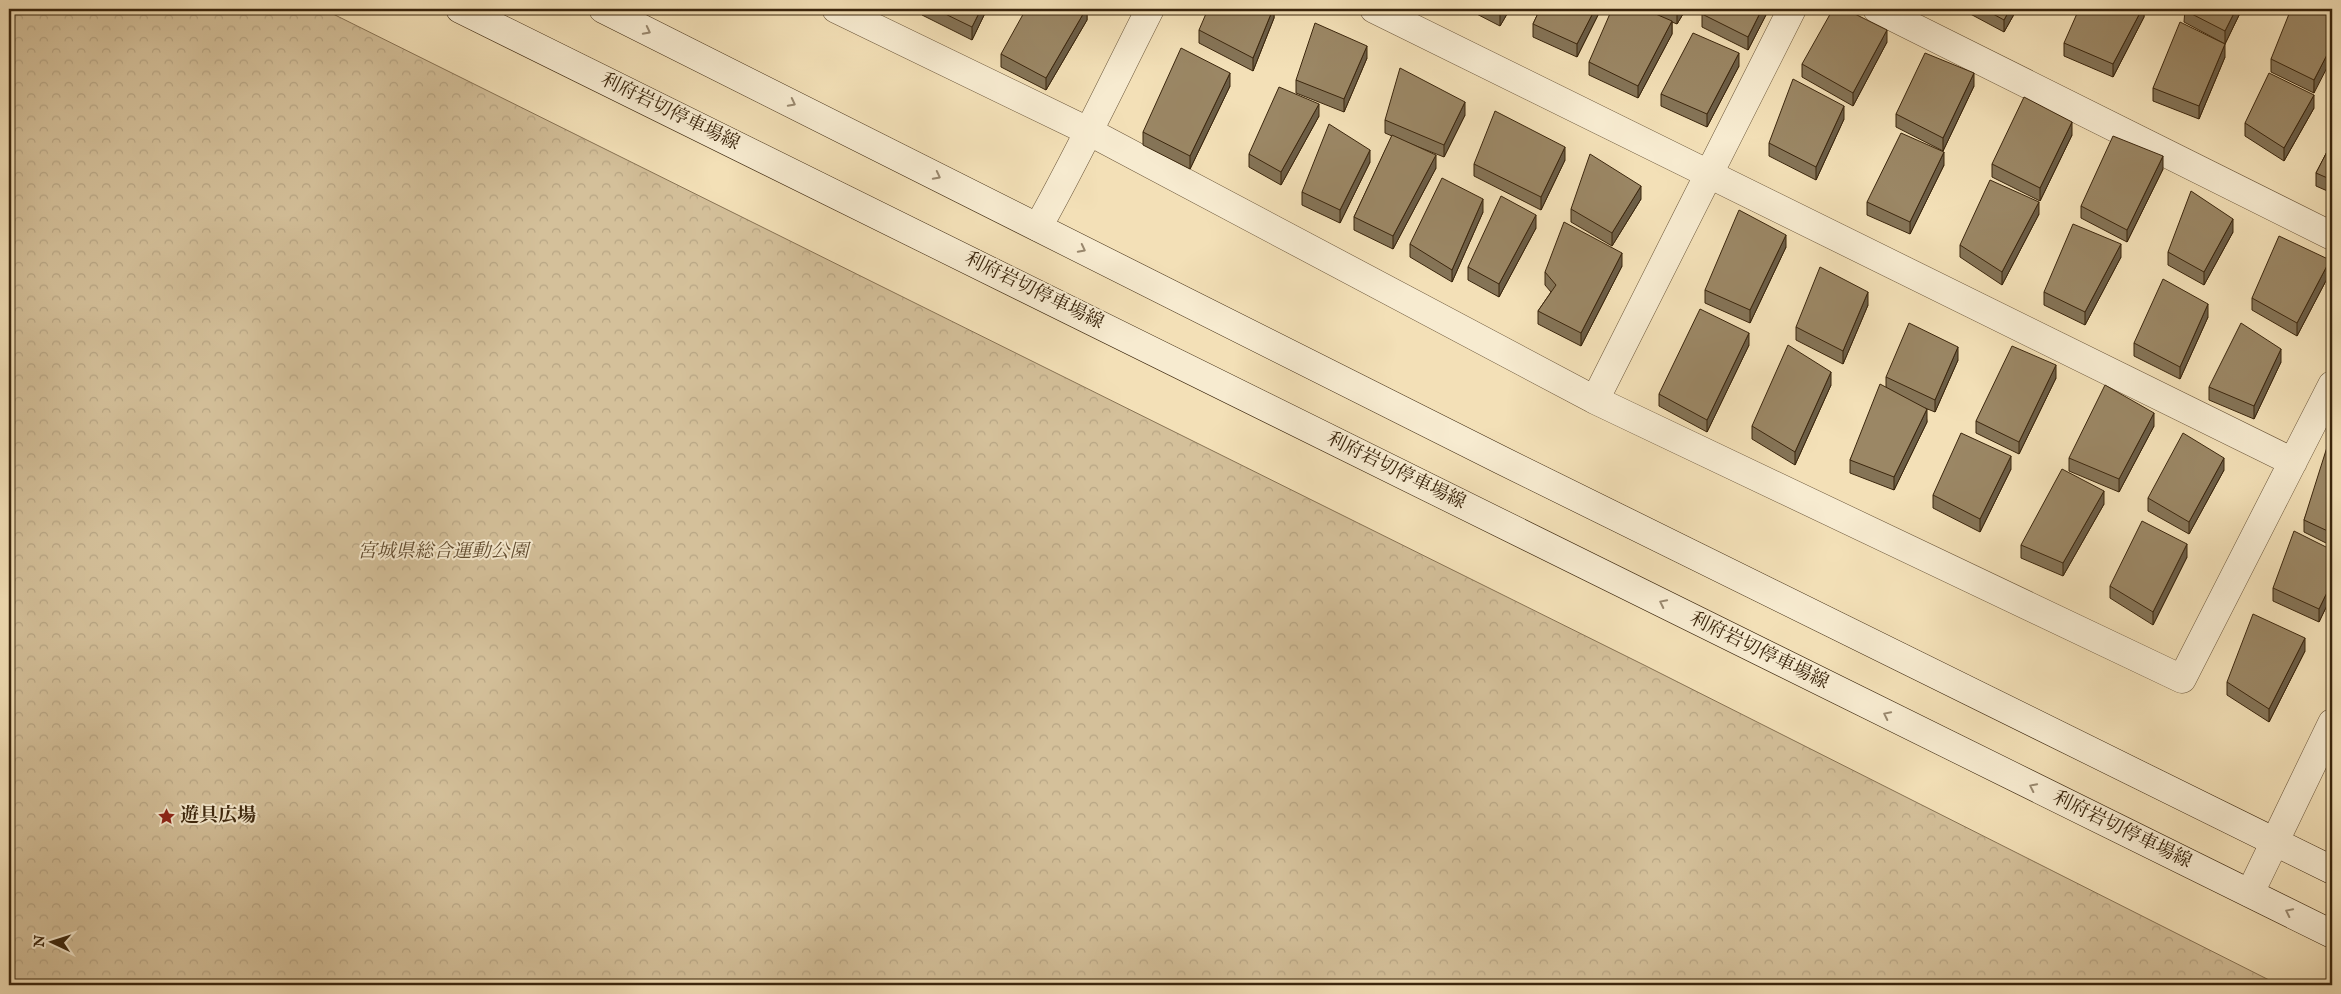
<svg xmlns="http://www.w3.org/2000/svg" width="2341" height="994" viewBox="0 0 2341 994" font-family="'IM FELL English','Noto Serif JP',serif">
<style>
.park{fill:url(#park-crowns);stroke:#887354}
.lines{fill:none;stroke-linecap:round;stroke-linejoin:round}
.street-casing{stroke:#695438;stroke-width:29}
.secondary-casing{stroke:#3b260d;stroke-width:29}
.street{stroke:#f7ebd0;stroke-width:28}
.secondary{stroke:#f7ebd0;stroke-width:28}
.wall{fill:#857457;stroke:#3b260d}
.shaded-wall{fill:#6c5e47;stroke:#3b260d}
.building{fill:#9b8765;stroke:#3b260d}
.oneway{stroke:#99886e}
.labels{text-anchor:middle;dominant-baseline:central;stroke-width:4;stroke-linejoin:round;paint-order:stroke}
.street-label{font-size:19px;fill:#3b260d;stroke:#f7ebd0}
.park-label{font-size:19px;font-style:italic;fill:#614c30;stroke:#f7ebd0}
.poi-label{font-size:19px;font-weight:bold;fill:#3b260d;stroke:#f7ebd0;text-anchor:start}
</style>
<defs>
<pattern id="park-crowns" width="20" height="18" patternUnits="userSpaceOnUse" patternTransform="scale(1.25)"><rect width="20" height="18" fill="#d4c09a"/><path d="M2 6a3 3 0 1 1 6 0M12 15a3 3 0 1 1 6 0" fill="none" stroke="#b7a584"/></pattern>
</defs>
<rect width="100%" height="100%" fill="#f3e0b7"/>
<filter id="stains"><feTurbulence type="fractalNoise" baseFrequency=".004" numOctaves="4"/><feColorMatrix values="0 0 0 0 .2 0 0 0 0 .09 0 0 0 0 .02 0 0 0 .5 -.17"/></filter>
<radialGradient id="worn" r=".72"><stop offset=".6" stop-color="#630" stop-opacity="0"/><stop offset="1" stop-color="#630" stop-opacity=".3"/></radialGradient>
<path class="park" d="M9 9H323L1646 666 2279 985H9Z"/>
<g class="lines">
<defs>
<path id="street" d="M836 9 1088 131 1595 400 2182 679 2332 385
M1374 9 2293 462
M1877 9 2332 236
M1038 227C1078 156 1113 82 1150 9
M1595 400 1792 9
M2250 893 2332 723"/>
<path id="secondary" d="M460 9 2332 934
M603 9 1501 460 2332 870"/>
</defs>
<use href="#street" class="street-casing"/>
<use href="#secondary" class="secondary-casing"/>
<use href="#street" class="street"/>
<use href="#secondary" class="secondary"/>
</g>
<path class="wall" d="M922 9H987L972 40 922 15Z
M1087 9V20L1046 90 1001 67V54Z
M1274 9V18L1253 71 1199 43V30Z
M1467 9H1510L1500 26Z
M1540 9H1601L1577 57 1533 37V24Z
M1645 9H1686L1677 24 1672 22V34L1638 98 1589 75V62Z
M1769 9 1748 50 1702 27V14Z
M1961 9H2017L2004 32Z
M2144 9V17L2113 77 2064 56V43Z
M2185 9H2242L2225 44 2184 22Z
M2318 9 2314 93 2271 72V59Z
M1887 42 1853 106 1802 77V64Z
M2225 57 2199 119 2153 101V88Z
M1367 58 1344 112 1296 93V80Z
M1739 66 1707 127 1661 106V94Z
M1230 86 1190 169 1143 145V132Z
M1974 86 1943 151 1896 127V114Z
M2314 108 2284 161 2245 136V123Z
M1465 115 1444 157 1406 142 1436 168 1393 249 1354 230V217L1392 136 1385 133V120Z
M1319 116 1281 185 1249 167V154Z
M1844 119 1816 180 1769 156V143Z
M2072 135 2040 201 1992 177V164Z
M2332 142V193L2316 186V173Z
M1565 160 1541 210 1474 176V164Z
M1370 162 1340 223 1302 205V192Z
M1944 165 1910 234 1867 215V202Z
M2163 169 2127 242 2081 218V206Z
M1641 199 1612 246 1571 222V209Z
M1483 212 1452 282 1410 257V244Z
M2039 214 2002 285 1960 257V245Z
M1536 228 1499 297 1468 280V267Z
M2233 232 2204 285 2168 265V252Z
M1786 247 1750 323 1705 303V290Z
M2121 257 2085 325 2044 305V292Z
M1622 266 1581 346 1538 324V311L1551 292 1545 285V272Z
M2330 273 2297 336 2252 310V298Z
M1868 305 1843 364 1796 340V327Z
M2208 317 2180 379 2134 356V343Z
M1749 345 1707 432 1659 406V394Z
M1958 360 1935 412 1925 408 1927 422 1894 490 1850 473V460L1886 387V377Z
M2281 362 2254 419 2209 400V387Z
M2056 378 2019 454 1976 433V421Z
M1831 385 1795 465 1752 439V426Z
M2154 426 2119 492 2069 471V458Z
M2332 446V546L2304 532V520Z
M2011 469 1980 532 1933 508V495Z
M2224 470 2189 534 2148 511V498Z
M2104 504 2063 576 2021 558V545Z
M2332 550V595L2319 622 2273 601V588Z
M2187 557 2153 625 2110 598V586Z
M2305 651 2269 722 2227 695V682Z"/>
<path class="shaded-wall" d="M981 9H987L972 40V27Z
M1086 9H1087V20L1046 90V78Z
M1273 9H1274V18L1253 71V58Z
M1503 9H1510L1500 26V14Z
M1595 9H1601L1577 57V44Z
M1679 9H1686L1677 24V12Z
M1762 9H1769L1748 50V37Z
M2010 9H2017L2004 32V20Z
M2142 9H2144V17L2113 77V64Z
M2236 9H2242L2225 44V31Z
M1672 21V34L1638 98V86Z
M1887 30V42L1853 106V93Z
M2225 44V57L2199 119V106Z
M2332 45V58L2314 93V80Z
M1367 46V58L1344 112V99Z
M1739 53V66L1707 127V114Z
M1230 73V86L1190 169V156Z
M1974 73V86L1943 151V138Z
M2314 95V108L2284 161V148Z
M1465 102V115L1444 157V145Z
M1319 104V116L1281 185V172Z
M1844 106V119L1816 180V167Z
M2072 122V135L2040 201V188Z
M1565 147V160L1541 210V197Z
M1370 150V162L1340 223V210Z
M1944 152V165L1910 234V222Z
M1436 155V168L1393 249V236Z
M2163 156V169L2127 242V230Z
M1641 186V199L1612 246V233Z
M1483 199V212L1452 282V270Z
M2039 202V214L2002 285V272Z
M1536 215V228L1499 297V284Z
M2233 219V232L2204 285V272Z
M1786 235V247L1750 323V310Z
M2121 244V257L2085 325V312Z
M1622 253V266L1581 346V333Z
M2330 260V273L2297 336V323Z
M1868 292V305L1843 364V351Z
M2208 304V317L2180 379V367Z
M1749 333V345L1707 432V420Z
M1958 347V360L1935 412V400Z
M2281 349V362L2254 419V406Z
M2056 365V378L2019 454V442Z
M1831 372V385L1795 465V452Z
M1927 409V422L1894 490V477Z
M2154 413V426L2119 492V479Z
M2011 456V469L1980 532V519Z
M2224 458V470L2189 534V522Z
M2104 491V504L2063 576V563Z
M2187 544V557L2153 625V612Z
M2332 582V595L2319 622V609Z
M2305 638V651L2269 722V709Z"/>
<path class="building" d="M935 9H981L972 27Z
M1026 9H1086L1046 78 1001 54Z
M1208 9H1273L1253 58 1199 30Z
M1491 9H1503L1500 14Z
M1540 9H1595L1577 44 1533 24Z
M1612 9H1644L1672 21 1638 86 1589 62Z
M1671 9H1679L1677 12Z
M1704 9H1762L1748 37 1702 14Z
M1833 9H1845L1887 30 1853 93 1802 64Z
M1984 9H2010L2004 20Z
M2079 9H2142L2113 64 2064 43Z
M2185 9H2236L2225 31 2184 10Z
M2291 9H2318L2332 16V45L2314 80 2271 59Z
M2180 22 2225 44 2199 106 2153 88Z
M1315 23 1367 46 1344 99 1296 80Z
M1693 33 1739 53 1707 114 1661 94Z
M1181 48 1230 73 1190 156 1143 132Z
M1925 53 1974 73 1943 138 1896 114Z
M1400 68 1465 102 1444 145 1385 120Z
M2269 73 2314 95 2284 148 2245 123Z
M1793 79 1844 106 1816 167 1769 143Z
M1279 87 1319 104 1281 172 1249 154Z
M2024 97 2072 122 2040 188 1992 164Z
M1495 111 1565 147 1541 197 1474 164Z
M1329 124 1370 150 1340 210 1302 192Z
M1901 133 1944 152 1910 222 1867 202Z
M1392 135 1436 155 1393 236 1354 217Z
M2113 136 2163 156 2127 230 2081 206Z
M2332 142V180L2316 173Z
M1590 154 1641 186 1612 233 1571 209Z
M1442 178 1483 199 1452 270 1410 244Z
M1990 180 2039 202 2002 272 1960 245Z
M2191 191 2233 219 2204 272 2168 252Z
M1501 196 1536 215 1499 284 1468 267Z
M1739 210 1786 235 1750 310 1705 290Z
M1564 222 1622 253 1581 333 1538 311 1556 285 1545 272Z
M2073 224 2121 244 2085 312 2044 292Z
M2279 236 2330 260 2297 323 2252 298Z
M1820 267 1868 292 1843 351 1796 327Z
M2163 279 2208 304 2180 367 2134 343Z
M1700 309 1749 333 1707 420 1659 394Z
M1909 323 1958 347 1935 400 1886 377Z
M2241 323 2281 349 2254 406 2209 387Z
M1788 345 1831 372 1795 452 1752 426Z
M2012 346 2056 365 2019 442 1976 421Z
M1880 384 1927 409 1894 477 1850 460Z
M2105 385 2154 413 2119 479 2069 458Z
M1961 433 2011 456 1980 519 1933 495Z
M2183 433 2224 458 2189 522 2148 498Z
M2328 444 2332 446V533L2304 520Z
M2062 469 2104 491 2063 563 2021 545Z
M2142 521 2187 544 2153 612 2110 586Z
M2294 531 2332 550V582L2319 609 2273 588Z
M2253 614 2305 638 2269 709 2227 682Z"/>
<defs><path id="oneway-chevron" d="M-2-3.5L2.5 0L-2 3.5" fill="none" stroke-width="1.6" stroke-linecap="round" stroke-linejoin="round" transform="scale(1.25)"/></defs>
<g class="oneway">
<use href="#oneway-chevron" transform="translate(647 31) rotate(27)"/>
<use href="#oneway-chevron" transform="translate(792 103) rotate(27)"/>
<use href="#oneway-chevron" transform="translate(937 176) rotate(27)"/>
<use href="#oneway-chevron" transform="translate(1082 249) rotate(27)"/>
<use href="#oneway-chevron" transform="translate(1663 603) rotate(-154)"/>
<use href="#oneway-chevron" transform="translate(1887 715) rotate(-154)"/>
<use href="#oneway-chevron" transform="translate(2033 787) rotate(-154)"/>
<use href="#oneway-chevron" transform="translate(2289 912) rotate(-154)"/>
</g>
<defs>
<symbol id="sight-bare" viewBox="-9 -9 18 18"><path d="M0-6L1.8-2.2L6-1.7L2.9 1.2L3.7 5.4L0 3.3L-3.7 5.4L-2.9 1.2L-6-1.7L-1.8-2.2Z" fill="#8f2418" stroke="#f7ebd0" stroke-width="2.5" paint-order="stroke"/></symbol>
</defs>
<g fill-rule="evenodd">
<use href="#sight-bare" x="154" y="804" width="25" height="25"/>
</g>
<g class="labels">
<g class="street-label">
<text transform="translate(670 112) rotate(26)">利府岩切停車場線</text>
<text transform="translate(1034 291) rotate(26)">利府岩切停車場線</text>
<text transform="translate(1396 471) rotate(26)">利府岩切停車場線</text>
<text transform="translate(1759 651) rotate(26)">利府岩切停車場線</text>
<text transform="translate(2122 830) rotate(26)">利府岩切停車場線</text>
</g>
<g class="park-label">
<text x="443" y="552">宮城県総合運動公園</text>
</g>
<g class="poi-label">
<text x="180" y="816">遊具広場</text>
</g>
</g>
<rect width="2341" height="994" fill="none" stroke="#f3e0b7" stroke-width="30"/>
<rect x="10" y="10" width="2321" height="974" fill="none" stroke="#3b260d" stroke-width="2.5"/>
<rect x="15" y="15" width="2311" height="964" fill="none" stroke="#3b260d"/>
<g transform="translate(52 942) rotate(274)" stroke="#f7ebd0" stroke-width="4" paint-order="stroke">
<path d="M0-4L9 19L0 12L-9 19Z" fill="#3b260d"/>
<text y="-8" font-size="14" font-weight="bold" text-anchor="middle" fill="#3b260d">N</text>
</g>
<rect width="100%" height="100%" filter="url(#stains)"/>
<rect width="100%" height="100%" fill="url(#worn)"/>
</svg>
